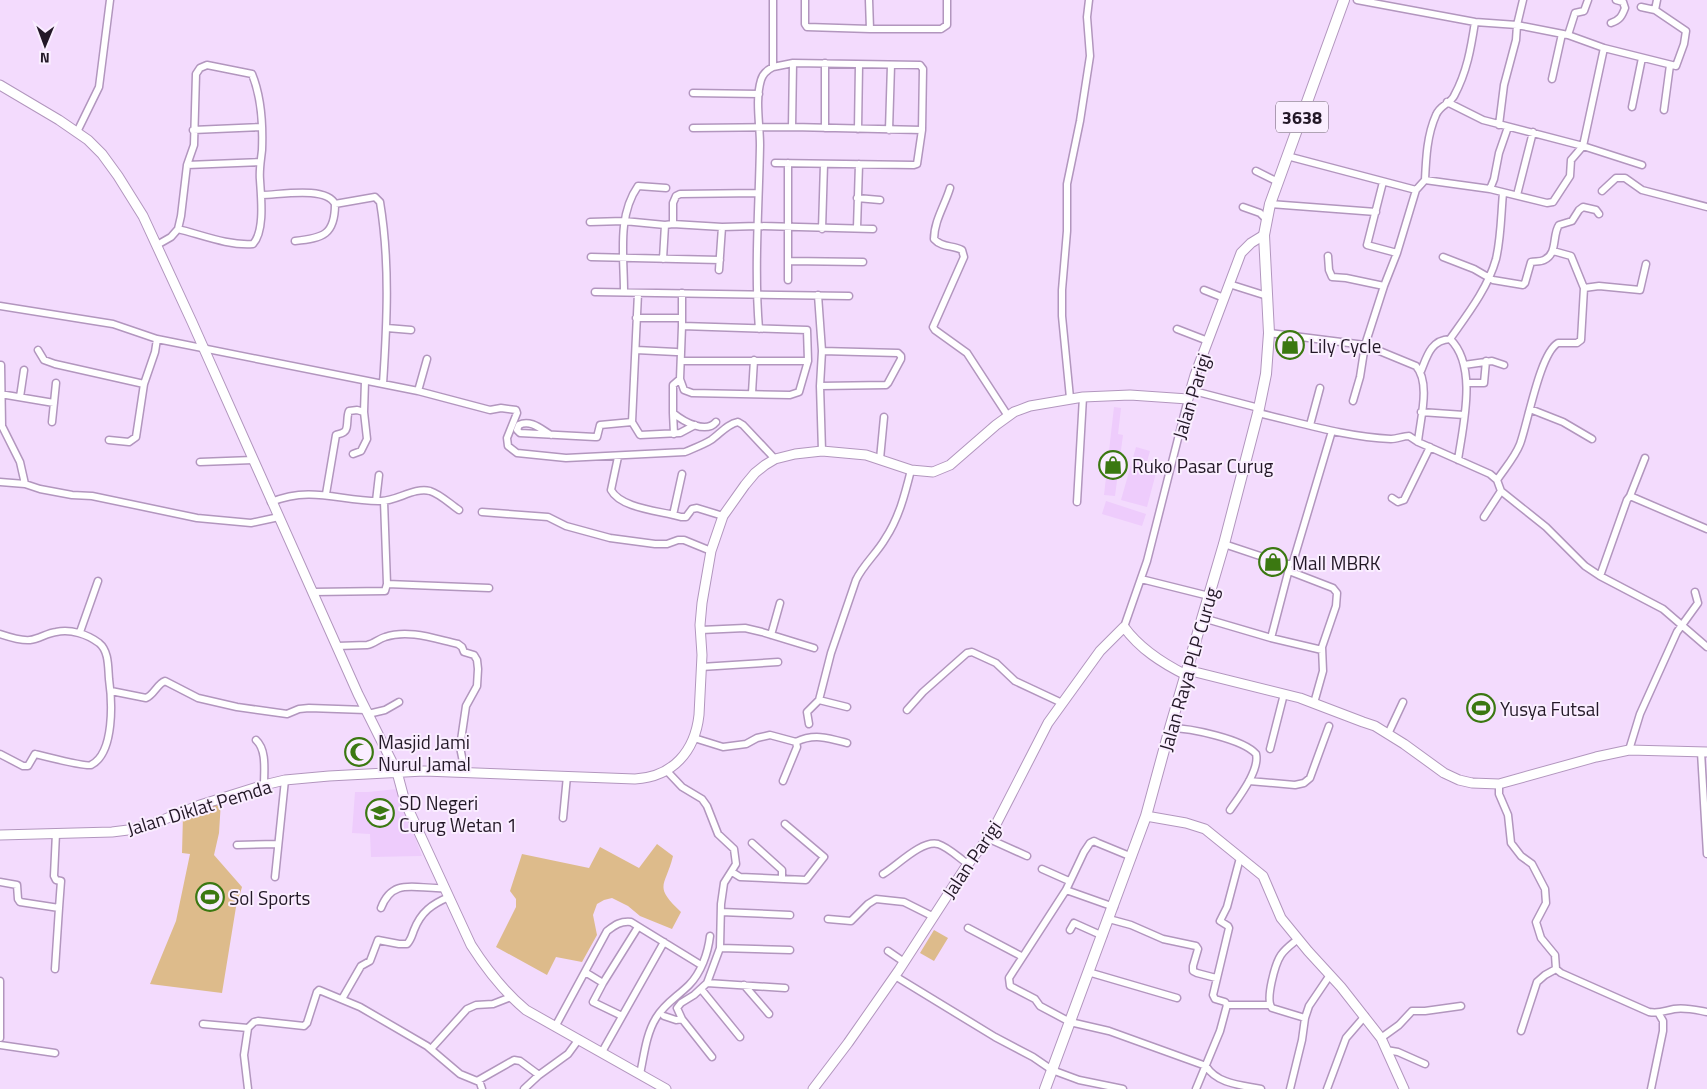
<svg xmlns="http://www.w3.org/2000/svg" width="1707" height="1089" viewBox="0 0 1707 1089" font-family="'Titillium Web',sans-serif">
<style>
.built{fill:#eeccfc}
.green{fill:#ddbb8b}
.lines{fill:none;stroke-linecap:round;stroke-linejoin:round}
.street-casing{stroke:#b296be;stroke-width:9}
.secondary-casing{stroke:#b296be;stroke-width:11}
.primary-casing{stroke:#b296be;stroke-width:12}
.street{stroke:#fff;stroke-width:6}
.secondary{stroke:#fff;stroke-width:9}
.primary{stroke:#fff;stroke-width:10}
.labels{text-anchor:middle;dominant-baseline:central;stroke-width:4;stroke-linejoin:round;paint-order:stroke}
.shield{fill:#faeeff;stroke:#645868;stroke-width:1}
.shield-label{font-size:18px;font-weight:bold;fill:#231827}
.poi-label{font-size:19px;fill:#231827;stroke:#faeeff;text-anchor:start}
.street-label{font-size:19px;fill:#231827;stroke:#faeeff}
</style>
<rect width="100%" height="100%" fill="#f3dbfd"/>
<path class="built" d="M1114 407 1121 408 1118 434 1123 435 1115 496 1104 495Z
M1136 447 1150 451 1145 469 1156 473 1147 507 1121 500Z
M1106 501 1146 514 1142 526 1102 514Z
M397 789 422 856 371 857 370 834 352 833 355 792H368Z"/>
<path class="green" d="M221 801 219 833 214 855 242 887 236 907 222 993 150 984 176 921 190 854 182 853 183 815Z
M657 844 673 856C665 888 653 885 681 912L672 929 640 916 628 906 612 898 604 900 597 904 593 915 597 935 582 962 556 957 547 975 496 947 516 907V899L510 891 522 854 589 868 600 847 639 868Z
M934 930 948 938 934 961 920 953Z"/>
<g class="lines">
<defs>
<path id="street" d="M805 0V24L807 27 870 29H941L947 25V0
M869 0 870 29
M1357 0 1475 22 1517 25 1516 40 1504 85 1499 125
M1523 0 1517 25 1568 35 1604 48 1676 66 1684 44 1686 31 1655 10 1641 7
M1655 10 1657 0
M1611 23C1620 20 1622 16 1625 8L1623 2 1616 0
M1568 35 1575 13 1584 11 1588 0
M773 67 793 63 920 65 923 69 922 130 917 164 914 165 775 163
M1552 79 1562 34
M693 93 759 94
M1447 102 1483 120 1583 146 1642 165
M1632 107 1642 58
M1664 110 1670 65
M792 127 793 63
M693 128 792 127 922 130
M825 128V63
M858 129 859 65
M193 130 262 127
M889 130 891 65
M77 132 99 87 110 0
M1287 156 1416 190
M187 165 260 162
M1256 171 1278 182
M1425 180C1426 158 1427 135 1436 115 1440 105 1450 104 1454 96 1467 72 1471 48 1475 22
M1383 182 1367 245 1397 253
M950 188C945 205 934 221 934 239 942 248 953 245 962 250L964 257 933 327 935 330 967 353 1008 416
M1490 189 1547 203 1553 202 1570 176 1571 160 1583 146 1604 48
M1602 191 1616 178H1625L1642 190 1707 207
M262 195C279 195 326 186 335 204L375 197 380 202C390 262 387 323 383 384
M1517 195 1533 132
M857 198 880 200
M1270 204 1376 212
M1243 207 1260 213 1266 219
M590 222 624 221 665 225
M673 224V203L676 196 680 194 758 193
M857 228 859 164
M822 229 824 164
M295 241C323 238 335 235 335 204
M157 245 171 237 178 229 181 216 187 165 194 145 196 74 200 68 207 65 252 74C261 96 263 125 262 150 261 160 259 170 260 180 261 197 265 231 253 244 229 246 202 235 178 229
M1328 256 1329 270 1332 277 1346 278 1384 286
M591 257 720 260
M1443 257 1474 269 1493 280 1523 285 1525 283 1531 262C1535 261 1540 262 1544 260 1558 254 1552 235 1559 225L1572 221 1579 210 1583 207 1596 210 1599 214
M663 259 665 225 673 224 722 227 758 226 873 229
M789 261 863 262
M719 270 722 227
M788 280V163
M1229 284 1267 296
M1584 288 1599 286 1640 290 1646 264
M1204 290 1224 298
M624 291C624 256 617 216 638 186L666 188
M595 292 849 296
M638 293 632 422 640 435 680 433 695 425
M682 293V318
M818 295 822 351 820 386 822 451
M0 306 113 324 157 339 418 391 490 410 501 408 516 410 517 413 507 438 508 446 517 453 566 458 685 452C694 448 703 445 711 440 720 434 727 424 738 422L743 425 775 459
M636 318H682V326
M682 326 807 330 808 361 799 392 790 395 692 393 684 390 680 379Z
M387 328 411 330
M759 329C754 268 759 206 760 145 760 124 755 100 761 80 763 73 767 70 773 67V0
M1177 329 1208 341
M1269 333 1365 345 1416 366C1431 383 1420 420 1418 442
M1450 339C1467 315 1488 288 1496 259 1501 238 1501 215 1503 193
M38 350 44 360 55 364 144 384
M636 350 676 352
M681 361H808
M1 365 2 426 20 462 25 484
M1464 365 1492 361 1504 365
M1421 371C1427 356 1431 340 1450 339 1478 366 1463 425 1458 460
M680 379 673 385V413C684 422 706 434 716 422
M1467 383H1484L1486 361
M820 386 886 385 888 383 901 359V356L898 353 822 351
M1190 390 1259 408
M418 391 427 359
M752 393 754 360
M0 394 54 403
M20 397 24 370
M1070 398 1062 316V290L1067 231V184L1080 121 1090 56 1087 17 1089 0
M1353 401 1360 377 1365 345 1384 286 1397 253 1416 190 1425 180 1490 189 1494 179 1499 153 1508 127
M1530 409 1563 422 1592 439
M1421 412 1464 415
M673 413 674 434
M1258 413C1302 423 1345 437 1391 439 1397 439 1403 436 1409 436L1418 442 1490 474 1497 480 1501 491 1546 527 1585 566 1600 576 1663 609 1707 647
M52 422 56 383
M1310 425 1320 388
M551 435C541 429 530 419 519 425L517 430 520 433 595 437H597L600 425 632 422
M109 440 129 442 136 437 144 384 155 352 157 339
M353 454 361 451 367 439 364 412 365 381
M618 457 611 490C621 509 663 511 681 517H686L692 509 697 508 723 516
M880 459 884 417
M200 462 253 460
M1497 480C1505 468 1515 457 1520 444 1528 422 1540 353 1558 343H1577L1581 340 1584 288 1571 256 1553 251
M0 482 25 484 40 489 72 495 92 496 197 518 251 523 279 517
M326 494 336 435C338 434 341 434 344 432 349 429 346 417 349 411L357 410 364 412
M1630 496 1707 529
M1392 498 1398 502 1404 500 1430 447
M376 501 379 475
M271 502C313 485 341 502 381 501 397 501 414 487 430 491 440 494 450 504 459 510
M1077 502 1083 397
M482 512 548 517 566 526 610 538 655 544H667L678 540H684L711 551
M673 515 682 474
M1484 517 1501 491
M1224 544 1284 564H1290L1293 562 1332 431
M1289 571 1333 588 1337 593 1336 606 1322 647 1323 671 1314 703
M1600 576 1627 500 1630 496 1645 458
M1141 579 1209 596
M387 584 489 588
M313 592 385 591 387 584 384 501
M1203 618 1271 638 1322 650
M1124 627 1147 561 1188 399
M701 630 745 628 762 632 814 648
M80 632 98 581
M0 634C9 637 21 641 30 640 39 639 47 633 56 632 71 629 87 634 99 643 109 651 108 667 109 679 112 700 115 753 91 765 86 767 43 756 35 754L28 766H23L0 754
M771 635 780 603
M1271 638 1289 569
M337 646 367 645C374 644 378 639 385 637 409 629 435 639 458 644L462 647 464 652 474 655 477 660 478 669 477 686 466 706 460 747 465 772
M701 667 778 662
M111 691 146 698C154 695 157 684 165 681L198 698 237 707 287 714 299 709 309 708 366 710
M819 700 847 707
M907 710 923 692 967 653 972 652 996 663 1015 681 1062 703
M368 714 385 710 399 702
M809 724 807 712 819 700 831 653 856 580C863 565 877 553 885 539 899 518 905 494 911 470
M1170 728C1190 728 1243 739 1256 754 1260 770 1239 797 1230 810
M1388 734 1403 702
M694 738 723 747 746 744 757 738 770 735 796 742 797 747 783 781
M256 740C267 750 264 771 264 785
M796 742C814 733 829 738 847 743
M1270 749 1284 694
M1629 750 1640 714 1677 632 1698 603 1695 592
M1701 752 1707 854
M666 770 682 787 702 799 707 806 718 834 734 849 736 864 724 883 721 904 720 948 707 983 694 995 681 1003 677 1008 682 1019 712 1057
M1249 781 1295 785 1304 783 1310 778 1329 726
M1499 784V794L1508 815 1511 843 1521 856 1532 864 1545 889 1546 903 1536 922 1541 938 1555 955 1556 969
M563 818 567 776
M56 833 54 876 56 880 61 881 59 908
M987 838 1027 856
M752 843 782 870V879
M237 845 278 844
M1132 857 1098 843 1094 841 1090 843 1084 852 1066 890 1009 978 1010 986 1035 999 1040 1006 1070 1022 1109 1031 1206 1066C1217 1084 1241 1085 1261 1089
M1240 858 1227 907 1220 921 1228 926 1229 928 1213 995 1215 999 1225 1002 1227 1005H1270
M1042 869 1069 881
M732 872 740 877 806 880 824 857 785 824
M883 874C897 866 921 840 938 844 948 847 959 858 968 864
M275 877 285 780
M0 882 17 885 18 899 20 902 59 908 55 969
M1066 890 1114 907
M381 908C393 876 417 890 445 888
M721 912 790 915
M828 919 851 921 868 904 876 899 904 902 932 916
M1109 919 1131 925 1163 939 1196 946 1198 949 1193 966V971L1197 973 1216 978
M968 928 1021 956
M1070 930 1074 923 1103 936
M1298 939C1292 944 1285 949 1281 955 1275 964 1265 1000 1272 1008L1305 1018
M720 948 790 950
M888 951 904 962
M1556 969 1561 973 1649 1012C1659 1014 1664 1011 1674 1009 1685 1007 1696 1010 1707 1012
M585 972 603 983 638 927
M1088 972 1177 998
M895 976 995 1037 1033 1057 1052 1070 1079 1080 1123 1089
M0 981V1038
M603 983 593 1002 622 1016
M707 983 785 988
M744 985 769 1014
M701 989 740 1037
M342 999 361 966 370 961 378 940 399 944H407C411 940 412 935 414 930 421 912 432 904 449 897
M664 1016 676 1020 682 1019
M203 1024 248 1028
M555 1027 607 931C615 925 620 921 631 922L701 965
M1521 1031 1537 982 1545 975 1556 969
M1381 1038 1399 1025 1412 1011H1425L1461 1006
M0 1045 55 1053
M431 1049 467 1009 476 1005 493 1004 511 997
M1386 1050 1398 1052 1425 1064
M602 1052 664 942
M640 1074C644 1056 646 1034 656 1018 665 1003 677 997 689 985 701 973 708 953 710 936
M479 1080 482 1089
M248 1089 244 1055 248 1028 254 1022 258 1021 304 1026 307 1023 317 992 319 990 360 1007 427 1046 460 1074 477 1081 514 1060 520 1061 539 1075 568 1054 579 1039
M524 1089 539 1075
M1196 1089 1220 1031 1227 1005
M1290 1089 1302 1040 1305 1018 1309 1006 1330 975
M1327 1089 1346 1038 1365 1016
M1651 1089 1663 1031V1021L1659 1014"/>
<path id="secondary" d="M0 85 59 120 88 140 102 154 118 176 143 216 192 322 358 694 397 772 405 802 471 945C487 970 503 991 526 1010L666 1089
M1187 670 1300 698 1363 722 1375 726 1404 744 1444 773 1459 780 1472 783 1499 784 1596 757 1629 750 1707 752
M1146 816 1186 823 1205 829 1263 876 1281 918 1308 951 1341 987 1381 1038 1404 1089
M0 835 112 832 128 830 155 823 200 805 264 785 285 780 329 776 424 771 635 779C673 777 695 751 699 715L702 655 700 625 702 603 711 551 723 516 745 485 755 473 765 465 775 459 795 454 822 451 866 455 911 470 933 472 950 465 996 425 1014 412 1030 406 1083 397 1130 395 1188 399 1195 375 1241 253 1251 243 1264 235
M813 1089 848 1043 899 970 965 868 991 834 1048 723 1100 651 1124 627C1140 649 1162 663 1186 675"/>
<path id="primary" d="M1045 1089 1146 816 1170 728 1224 544 1258 413 1266 374 1269 333 1264 235 1270 204 1344 0"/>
</defs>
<use href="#street" class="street-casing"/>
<use href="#secondary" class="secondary-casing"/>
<use href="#primary" class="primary-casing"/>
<use href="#street" class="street"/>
<use href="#secondary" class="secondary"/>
<use href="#primary" class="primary"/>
</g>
<defs>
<symbol id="shop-ring" viewBox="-11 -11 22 22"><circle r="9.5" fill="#faeeff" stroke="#3b7811" stroke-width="1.5"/><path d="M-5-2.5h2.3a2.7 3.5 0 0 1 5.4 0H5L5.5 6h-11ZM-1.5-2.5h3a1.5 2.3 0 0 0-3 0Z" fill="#3b7811"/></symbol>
<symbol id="stadium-ring" viewBox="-11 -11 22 22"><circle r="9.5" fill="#faeeff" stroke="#3b7811" stroke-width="1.5"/><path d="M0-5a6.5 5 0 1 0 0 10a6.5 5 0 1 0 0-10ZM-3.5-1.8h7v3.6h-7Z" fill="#3b7811"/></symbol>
<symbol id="mosque-ring" viewBox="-11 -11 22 22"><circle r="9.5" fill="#faeeff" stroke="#3b7811" stroke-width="1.5"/><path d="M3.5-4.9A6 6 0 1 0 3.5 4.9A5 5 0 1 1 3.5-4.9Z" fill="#3b7811"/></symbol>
<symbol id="school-ring" viewBox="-11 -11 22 22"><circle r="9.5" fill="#faeeff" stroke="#3b7811" stroke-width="1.5"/><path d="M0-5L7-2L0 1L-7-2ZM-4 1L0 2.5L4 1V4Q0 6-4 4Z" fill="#3b7811"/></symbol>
</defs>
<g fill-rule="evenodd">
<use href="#shop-ring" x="1274" y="329" width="32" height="32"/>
<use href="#shop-ring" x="1097" y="449" width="32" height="32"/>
<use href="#shop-ring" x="1257" y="546" width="32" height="32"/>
<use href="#stadium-ring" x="1465" y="692" width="32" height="32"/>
<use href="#mosque-ring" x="343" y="736" width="32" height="32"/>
<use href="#school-ring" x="364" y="797" width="32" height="32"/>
<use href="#stadium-ring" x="194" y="881" width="32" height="32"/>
</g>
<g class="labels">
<rect class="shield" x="1276" y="101.5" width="52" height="31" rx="4"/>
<g class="shield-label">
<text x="1302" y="117">3638</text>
</g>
<g class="poi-label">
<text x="1309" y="345">Lily Cycle</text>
<text x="1132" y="465">Ruko Pasar Curug</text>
<text x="1292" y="562">Mall MBRK</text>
<text x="1500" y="708">Yusya Futsal</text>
<text x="378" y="741">Masjid Jami<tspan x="378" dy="22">Nurul Jamal</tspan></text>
<text x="399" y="802">SD Negeri<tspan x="399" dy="22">Curug Wetan 1</tspan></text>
<text x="229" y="897">Sol Sports</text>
</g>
<g class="street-label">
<text transform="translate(1191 396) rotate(-73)">Jalan Parigi</text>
<text transform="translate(1188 669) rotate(-74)">Jalan Raya PLP Curug</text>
<text transform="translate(199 807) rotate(-17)">Jalan Diklat Pemda</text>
<text transform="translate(971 859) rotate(-56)">Jalan Parigi</text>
</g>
</g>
<g transform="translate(45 45) rotate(181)" stroke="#faeeff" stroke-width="4" paint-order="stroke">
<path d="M0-4L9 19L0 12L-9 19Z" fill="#231827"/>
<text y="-8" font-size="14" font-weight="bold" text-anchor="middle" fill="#231827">N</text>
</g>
</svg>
